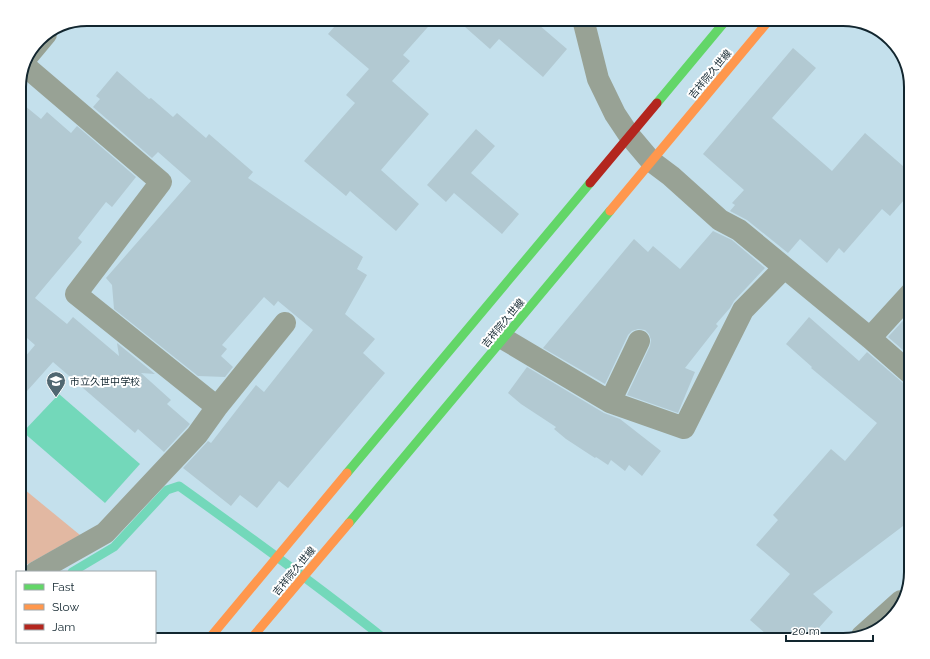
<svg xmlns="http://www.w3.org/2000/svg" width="930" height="659" viewBox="0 0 930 659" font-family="Raleway,'Noto Sans JP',sans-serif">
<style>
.green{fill:#e2b8a2}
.water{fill:#73d8ba}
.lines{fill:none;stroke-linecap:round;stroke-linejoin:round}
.stream{stroke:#73d8ba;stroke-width:9}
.building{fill:#b2c9d2}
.street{stroke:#98a295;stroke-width:22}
.fast{stroke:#63d668;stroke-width:9}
.slow{stroke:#ff974d;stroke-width:9}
.jam{stroke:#b3261e;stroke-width:9}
.labels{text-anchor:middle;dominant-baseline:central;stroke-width:4;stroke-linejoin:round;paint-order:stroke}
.street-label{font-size:10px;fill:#12262f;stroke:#fff}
.poi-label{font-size:10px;fill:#12262f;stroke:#fff;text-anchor:start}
.rim{fill:none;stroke:#12262f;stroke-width:2}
</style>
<rect width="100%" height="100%" fill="#c4e0ec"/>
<path class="green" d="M19 485 80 535 19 569Z"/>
<path class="water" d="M59 394 140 464 105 503 23 432Z"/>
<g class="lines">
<path class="stream" d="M72 572 114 547 167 490 179 486C249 536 318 586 386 640"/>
</g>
<path class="building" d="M341 19H435L403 55 410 61 392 81 429 114 381 170 419 204 396 231 350 191 346 196 304 161 355 103 346 95 369 69 328 34Z
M456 19H532L567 49 543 77 499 39 490 49Z
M793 48 816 68 772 118 832 171 865 133 911 173V192L890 216 882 209 844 253 839 248 827 263 800 239 788 253 747 220 730 211 735 205 732 203 744 190 703 154Z
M117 71 149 99 151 98 173 117 177 113 206 138 209 134 253 172 248 178 363 257 357 269 367 275 345 314 375 339 363 353 385 373 288 488 279 481 257 508 240 495 231 506 183 468 208 441 211 443 256 385 264 392 313 330 278 301 274 306 264 297 222 345 227 349 221 356 233 367 225 377 198 376 114 309 112 285 106 278 191 181 158 152 152 158 93 107 100 99 96 96Z
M19 101 41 119 47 112 71 133 77 126 136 177 112 207 106 202 78 238 82 242 35 298 67 324 73 317 119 356 117 343 155 374 141 373 171 400 167 404 190 424 164 452 138 429 135 433 53 362 19 400V364L35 345 19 331Z
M476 129 495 146 471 173 519 214 502 234 454 193 446 202 427 185Z
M713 231 732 240 765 268 734 301 730 308 716 324 718 326 685 368 695 372 678 413 627 395 650 346 651 340 649 334 645 330 638 329 632 331 628 335 605 384 543 348 634 239 648 252 653 246 680 269Z
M911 312V357L888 337Z
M809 317 859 361 867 352 903 383 911 386V520L813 594 833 612 808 640H773L750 620 790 574 756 545 778 520 773 515 831 449 845 461 877 423 811 368 812 367 786 344Z
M527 367 604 413 620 419 661 451 642 476 629 465 625 471 611 460 608 465 596 457 595 458 566 439 554 429 556 427 521 404 508 393Z"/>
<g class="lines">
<path class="street" d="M583 19 598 79 615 114 629 135 651 161 671 176 720 220 739 230 870 338 911 374
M26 58 46 34
M24 65 161 182 76 294 217 407
M870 338 911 293
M504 339 610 402 684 428 743 310 784 268
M610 402 639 341
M36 572 105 533 197 435 217 407 285 323
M862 636 901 601"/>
<path class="fast" d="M657 103 727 19
M347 473 590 183
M349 523 610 211"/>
<path class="slow" d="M610 211 770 19
M208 640 347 473
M250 640 349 523"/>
<path class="jam" d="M590 183 657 103"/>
</g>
<defs>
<symbol id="school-pin" viewBox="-11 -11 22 30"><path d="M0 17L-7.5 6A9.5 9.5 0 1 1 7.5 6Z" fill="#506771" stroke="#fff"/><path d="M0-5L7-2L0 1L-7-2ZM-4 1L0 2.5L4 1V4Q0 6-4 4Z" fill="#fff"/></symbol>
</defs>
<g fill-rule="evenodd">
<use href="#school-pin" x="45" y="370" width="22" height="30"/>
</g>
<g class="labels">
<g class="street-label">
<text transform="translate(710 74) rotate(-50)">吉祥院久世線</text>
<text transform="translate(503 323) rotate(-50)">吉祥院久世線</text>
<text transform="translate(294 571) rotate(-50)">吉祥院久世線</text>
</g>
<g class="poi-label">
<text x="70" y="381">市立久世中学校</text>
</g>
</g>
<path d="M0 0H930V659H0ZM87 26H843A61 61 0 0 1 904 87V572A61 61 0 0 1 843 633H87A61 61 0 0 1 26 572V87A61 61 0 0 1 87 26Z" fill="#fff" fill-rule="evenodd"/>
<path class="rim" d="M87 26H843A61 61 0 0 1 904 87V572A61 61 0 0 1 843 633H87A61 61 0 0 1 26 572V87A61 61 0 0 1 87 26Z"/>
<rect x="16" y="571" width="140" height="72" fill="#ffffff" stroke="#a0a8ac"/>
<rect x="24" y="584" width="20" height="6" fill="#63d668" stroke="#a0a8ac"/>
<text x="52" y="591" font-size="12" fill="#12262f">Fast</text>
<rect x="24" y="604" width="20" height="6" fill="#ff974d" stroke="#a0a8ac"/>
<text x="52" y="611" font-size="12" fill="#12262f">Slow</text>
<rect x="24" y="624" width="20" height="6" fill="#b3261e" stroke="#a0a8ac"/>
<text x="52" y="631" font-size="12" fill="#12262f">Jam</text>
<path d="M786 635v6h87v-6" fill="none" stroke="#12262f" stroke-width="2"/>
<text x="792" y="635" font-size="12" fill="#12262f" stroke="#ffffff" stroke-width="3" paint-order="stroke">20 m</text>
</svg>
